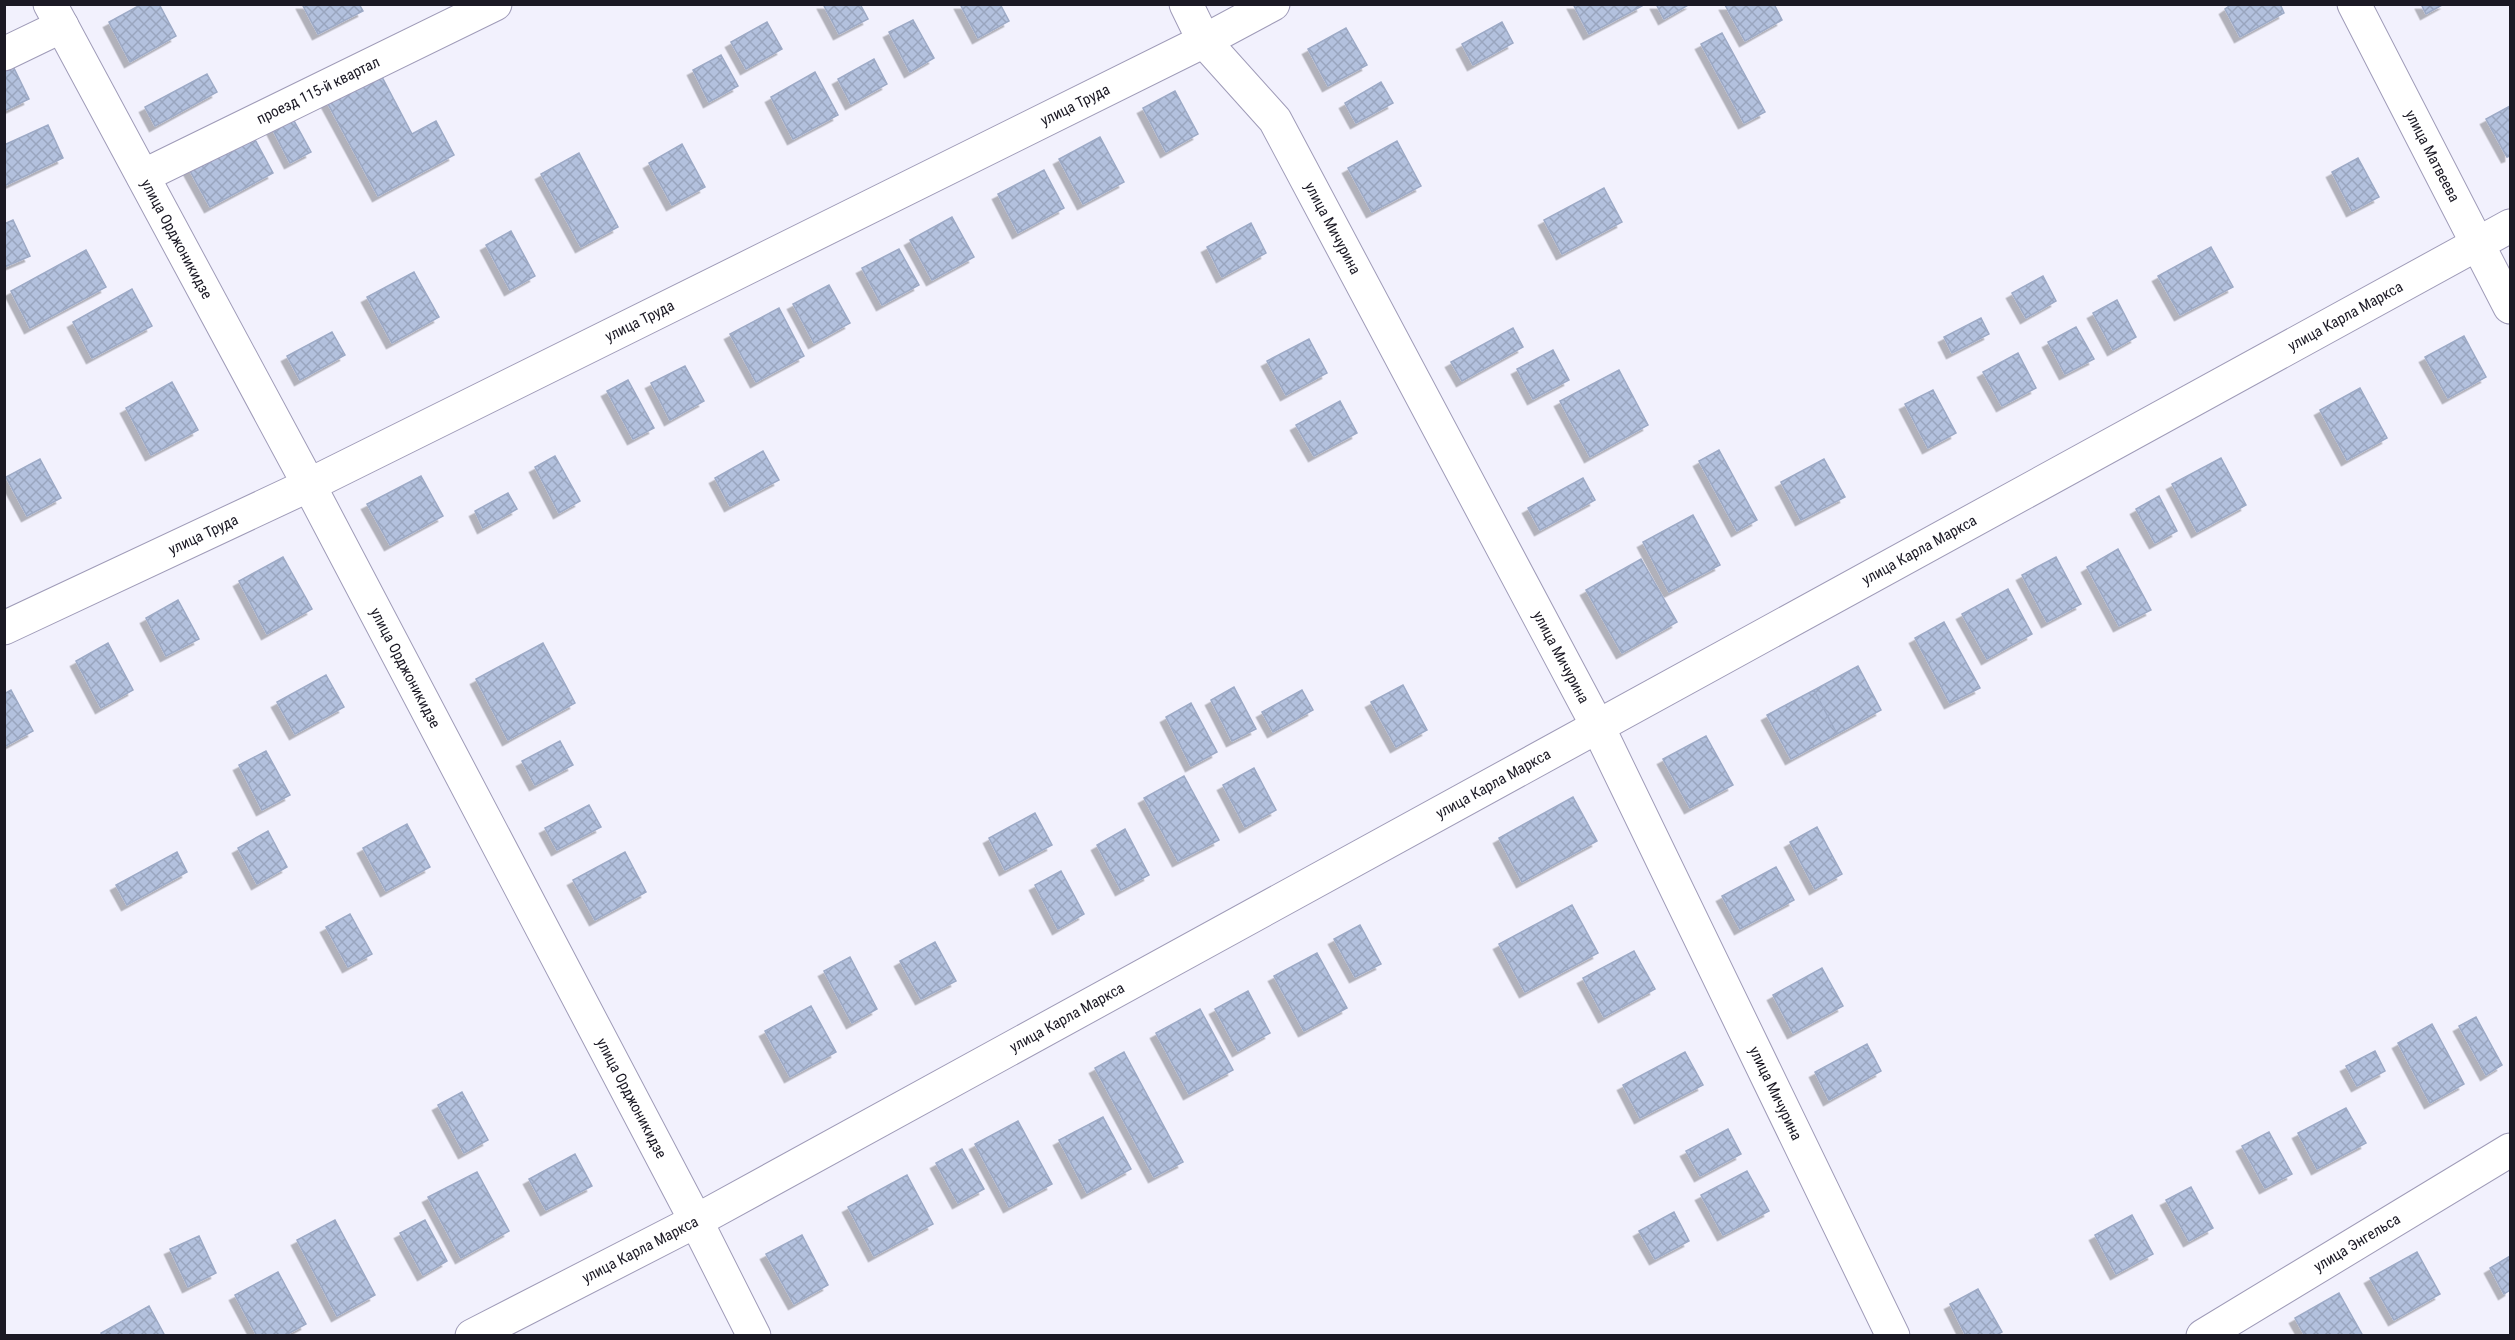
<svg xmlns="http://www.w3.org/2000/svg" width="2515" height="1340" viewBox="0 0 2515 1340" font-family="'Roboto Condensed',sans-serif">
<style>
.building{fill:url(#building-cross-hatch);stroke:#9daac6;stroke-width:1.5;filter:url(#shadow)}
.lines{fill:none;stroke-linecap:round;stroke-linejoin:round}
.minor-casing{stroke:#9f9bb8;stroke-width:35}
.minor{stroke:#fff;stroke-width:33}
.labels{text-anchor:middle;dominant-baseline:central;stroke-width:6;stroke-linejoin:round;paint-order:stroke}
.street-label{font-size:15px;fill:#1b1924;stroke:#fff}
</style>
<defs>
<pattern id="building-cross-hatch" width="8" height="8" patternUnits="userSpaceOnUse" patternTransform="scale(1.5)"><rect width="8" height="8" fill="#b3c1de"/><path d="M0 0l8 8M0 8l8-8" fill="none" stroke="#99a5be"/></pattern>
<filter id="shadow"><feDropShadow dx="-5.5" dy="5.5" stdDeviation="0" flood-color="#0004"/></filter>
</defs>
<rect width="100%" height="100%" fill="#f2f1fd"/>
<path class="building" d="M142 4H159L176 36 130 62 109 22Z
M302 4H359L363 11 318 34Z
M823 4H860L868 19 839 34Z
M960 4H1000L1009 21 978 38Z
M1573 4H1641L1642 6 1589 34Z
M1656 4H1690L1664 19Z
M1774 4 1782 20 1745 41 1725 5Z
M2232 4H2280L2284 13 2240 37 2225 9Z
M2421 4H2444L2426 14Z
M913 20 934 58 910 72 889 32Z
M767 22 782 49 746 69 731 42Z
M1502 22 1513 43 1473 65 1462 44Z
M1346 28 1367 65 1328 86 1308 49Z
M1722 33 1765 112 1744 123 1701 44Z
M721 55 738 86 709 102 693 70Z
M874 59 887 84 851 104 838 79Z
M10 60 29 99 4 111V63Z
M815 72 838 115 793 139 771 97Z
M380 73 412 134 436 121 454 155 378 196 327 102Z
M207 74 217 92 155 126 145 107Z
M1381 82 1393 103 1356 123 1345 103Z
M1175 91 1198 134 1166 152 1143 108Z
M2510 106V156L2507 157 2486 119Z
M292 117 311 152 290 163 272 128Z
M48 125 63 158 4 186V145Z
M252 134 273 173 210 207 189 169Z
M1100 137 1124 182 1083 204 1059 159Z
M1397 141 1421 186 1372 212 1348 168Z
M682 144 705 187 672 205 649 163Z
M579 153 618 227 581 247 541 174Z
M2358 158 2379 197 2352 211 2332 172Z
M1044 170 1064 208 1018 233 998 194Z
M1604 188 1622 222 1562 254 1544 220Z
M952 217 974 257 932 280 910 240Z
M13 220 30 256 4 267V224Z
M1251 223 1266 253 1222 277 1207 247Z
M511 231 535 276 510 290 486 245Z
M2211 247 2233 287 2180 315 2158 276Z
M899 249 919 285 882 305 862 268Z
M86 250 106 287 30 328 11 291Z
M414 272 439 317 392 343 367 297Z
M2043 276 2056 301 2026 318 2012 293Z
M829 285 850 323 814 343 793 304Z
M132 289 152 326 92 358 73 322Z
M2117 300 2136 337 2113 350 2093 313Z
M779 308 804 356 756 382 730 334Z
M1981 318 1989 334 1952 353 1944 337Z
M2076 327 2094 359 2065 374 2048 342Z
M1513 328 1523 347 1462 381 1451 362Z
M332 332 345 355 300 380 287 356Z
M2464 336 2486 377 2448 398 2425 357Z
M1309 339 1327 373 1286 395 1267 361Z
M1553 350 1569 380 1533 399 1517 369Z
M2018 353 2036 388 2002 406 1983 372Z
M685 366 704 401 670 420 651 383Z
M1619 370 1648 425 1590 457 1560 401Z
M628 380 654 428 633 439 607 391Z
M172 382 198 430 151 455 126 408Z
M2360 388 2387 438 2347 460 2320 410Z
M1933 390 1956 433 1928 448 1905 404Z
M1340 401 1357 433 1314 456 1296 425Z
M1719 450 1757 520 1737 531 1699 461Z
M763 451 779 480 730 506 715 478Z
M555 456 580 501 559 513 535 467Z
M2221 458 2246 505 2197 532 2172 484Z
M40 459 61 498 27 516 6 477Z
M1824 459 1845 497 1801 520 1781 482Z
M421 476 443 516 390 545 367 504Z
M1583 478 1595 500 1540 530 1528 508Z
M508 493 517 509 483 528 475 511Z
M2159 496 2177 531 2155 543 2136 509Z
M1693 515 1720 565 1669 592 1643 542Z
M2118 549 2151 610 2119 626 2087 567Z
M283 557 312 609 267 634 239 581Z
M2056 557 2081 604 2047 622 2022 575Z
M1641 559 1677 622 1622 653 1586 590Z
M2008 589 2032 634 1987 659 1962 614Z
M178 600 199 639 166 656 146 618Z
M1944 622 1980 688 1950 703 1915 638Z
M108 643 133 690 101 708 76 661Z
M543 643 575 703 508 740 476 679Z
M1858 666 1881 710 1837 734 1814 690Z
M326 675 344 707 295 734 277 702Z
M1403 685 1427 730 1396 747 1371 702Z
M1234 687 1256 729 1232 741 1211 700Z
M11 690 33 731 4 747V694Z
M1302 690 1313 710 1273 732 1262 712Z
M1814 690 1837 734 1791 759 1767 715Z
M1191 703 1217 752 1191 766 1166 717Z
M1706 736 1733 785 1690 808 1663 759Z
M560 741 573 765 535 785 522 761Z
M266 751 290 795 262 810 239 765Z
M1254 768 1276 810 1245 827 1223 785Z
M1184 776 1219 840 1178 861 1144 798Z
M1573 797 1597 841 1522 882 1499 838Z
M589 805 601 827 557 850 545 828Z
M1035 813 1052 845 1005 870 989 838Z
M407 824 430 867 386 891 363 848Z
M1817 827 1842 874 1815 889 1790 842Z
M1125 829 1149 875 1121 890 1097 845Z
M268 831 287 867 257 884 238 848Z
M177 852 187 872 127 905 116 885Z
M625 852 646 892 595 920 573 880Z
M1776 867 1794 900 1740 929 1722 896Z
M1061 871 1084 914 1058 929 1035 885Z
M1572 905 1598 953 1525 992 1499 944Z
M350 914 372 954 348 967 326 927Z
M1360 925 1381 964 1355 977 1334 939Z
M935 942 956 981 921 999 900 961Z
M1634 951 1655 989 1604 1017 1583 978Z
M1317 953 1347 1008 1304 1031 1274 976Z
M850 957 877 1009 852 1023 824 971Z
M1822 968 1843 1006 1793 1033 1773 995Z
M1248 991 1270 1033 1238 1051 1215 1009Z
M811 1006 836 1052 790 1077 765 1031Z
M1200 1009 1233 1070 1189 1094 1156 1033Z
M2476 1017 2502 1065 2486 1075 2459 1026Z
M2432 1024 2464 1084 2430 1103 2398 1043Z
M1867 1044 1881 1071 1829 1100 1815 1072Z
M2375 1051 2385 1071 2357 1086 2346 1066Z
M1124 1052 1183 1162 1154 1177 1095 1068Z
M1685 1052 1703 1085 1640 1118 1623 1085Z
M462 1092 488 1140 464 1153 438 1105Z
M2346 1108 2366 1143 2317 1169 2298 1133Z
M1103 1117 1131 1169 1087 1193 1059 1140Z
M1018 1121 1052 1184 1009 1207 975 1144Z
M1728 1129 1741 1154 1700 1176 1686 1151Z
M2269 1132 2292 1174 2265 1188 2242 1146Z
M962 1149 984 1189 958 1203 936 1163Z
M575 1154 592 1186 546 1210 529 1179Z
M1747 1171 1769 1211 1723 1235 1701 1195Z
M477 1172 509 1231 461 1258 428 1197Z
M907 1175 933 1224 874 1256 848 1207Z
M2191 1187 2213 1228 2189 1241 2166 1200Z
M1674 1212 1689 1241 1655 1259 1639 1231Z
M2132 1215 2153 1254 2116 1274 2095 1235Z
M335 1220 375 1295 337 1316 297 1240Z
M425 1220 447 1261 423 1275 400 1233Z
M802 1235 828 1285 794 1304 766 1254Z
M199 1236 216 1273 188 1287 170 1249Z
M2417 1252 2440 1294 2394 1320 2370 1278Z
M2510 1256V1290L2504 1294 2490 1268Z
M278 1272 306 1324 284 1336H257L235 1295Z
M1978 1289 2002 1332 1995 1336H1966L1950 1304Z
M2339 1293 2363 1336H2305L2295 1318Z
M149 1306 165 1336H102L101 1333Z"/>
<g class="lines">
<defs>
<g id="minor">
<path id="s1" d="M50 4 309 485 696 1221 754 1336"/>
<path id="s2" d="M1186 4 1204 41 1275 120 1597 725 1893 1336"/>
<path id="s3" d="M2354 4 2510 307"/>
<path d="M4 54 62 26"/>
<path id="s4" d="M143 176 495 4"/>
<path id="s5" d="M4 628 309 485 1204 41 1273 4"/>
<path id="s6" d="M472 1336 696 1221 2510 226"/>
<path id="s7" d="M2203 1336 2510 1150"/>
</g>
</defs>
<use href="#minor" class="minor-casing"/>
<use href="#minor" class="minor"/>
</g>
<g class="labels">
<g class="street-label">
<text stroke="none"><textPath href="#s4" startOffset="195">проезд 115-й квартал</textPath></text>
<text stroke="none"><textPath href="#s5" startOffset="1192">улица Труда</textPath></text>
<text stroke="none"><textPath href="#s3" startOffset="171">улица Матвеева</textPath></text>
<text stroke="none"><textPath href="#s2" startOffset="270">улица Мичурина</textPath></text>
<text stroke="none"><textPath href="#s1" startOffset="267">улица Орджоникидзе</textPath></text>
<text stroke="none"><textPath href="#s6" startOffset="2133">улица Карла Маркса</textPath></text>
<text stroke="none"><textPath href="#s5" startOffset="706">улица Труда</textPath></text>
<text stroke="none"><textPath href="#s5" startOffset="220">улица Труда</textPath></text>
<text stroke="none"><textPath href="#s6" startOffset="1647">улица Карла Маркса</textPath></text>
<text stroke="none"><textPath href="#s2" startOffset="756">улица Мичурина</textPath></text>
<text stroke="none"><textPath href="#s1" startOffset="753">улица Орджоникидзе</textPath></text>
<text stroke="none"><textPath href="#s6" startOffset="1161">улица Карла Маркса</textPath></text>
<text stroke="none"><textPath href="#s6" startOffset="675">улица Карла Маркса</textPath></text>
<text stroke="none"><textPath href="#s2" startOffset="1242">улица Мичурина</textPath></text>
<text stroke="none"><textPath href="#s1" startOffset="1239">улица Орджоникидзе</textPath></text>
<text stroke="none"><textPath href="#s7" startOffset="180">улица Энгельса</textPath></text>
<text stroke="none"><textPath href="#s6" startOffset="189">улица Карла Маркса</textPath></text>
</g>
</g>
<rect width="2515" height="1340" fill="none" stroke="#1b1924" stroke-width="12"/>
</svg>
